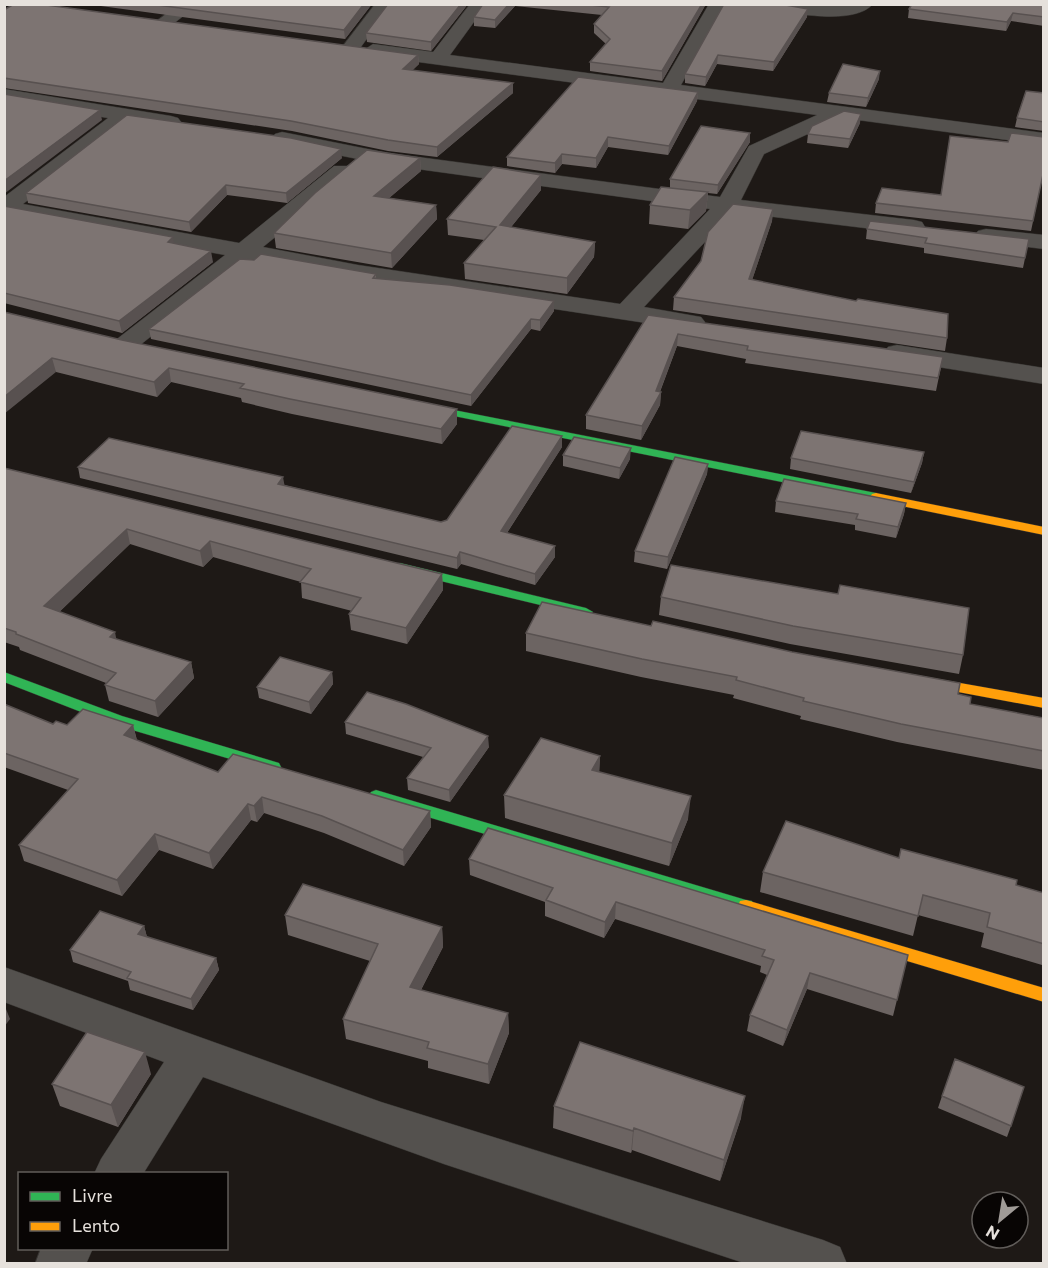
<svg xmlns="http://www.w3.org/2000/svg" width="1048" height="1268" viewBox="0 0 1048 1268" font-family="Commissioner,sans-serif">
<style>
.lines{fill:none;stroke-linecap:round;stroke-linejoin:round}
.street-casing{stroke:#373532;stroke-width:1}
.fast-casing{stroke:#373532;stroke-width:1}
.slow-casing{stroke:#373532;stroke-width:1}
.street{fill:#54514e;fill-rule:evenodd}
.fast{fill:#30b455;fill-rule:evenodd}
.slow{fill:#ff9f0a;fill-rule:evenodd}
.wall{fill:#6c6462}
.shaded-wall{fill:#585150}
.building{fill:#7d7472;stroke:#585150;stroke-width:1.5}
</style>
<rect width="100%" height="100%" fill="#1e1916"/>
<g class="lines">
<defs>
<path id="street" d="M179 4H199L169 27H157L154 23Z
M375 4H392L358 51H344L342 47Z
M470 4H487L450 55 663 83 709 4H726L681 85 1044 133V145L843 118 764 154 741 200 914 220 922 222 925 227 922 232 914 234 733 212 644 307 701 317 705 322 701 327 692 330 358 279 249 259 135 349 126 352 117 349 113 344 117 339 225 255 4 215V197L108 118 4 101V89L171 116 178 118 181 122 178 126 171 128 129 121 23 204 239 243 334 166H350L353 171 350 176 263 247 358 265 620 304 710 209 388 165 282 144 275 142 272 138 275 134 282 132 388 153 720 197 749 146 817 115 373 56 364 50 373 44 433 52Z
M759 4H873C854 26 792 13 767 9Z
M986 229 1044 235V249L978 241 974 236 978 231Z
M897 345 1044 368V384L888 359 884 353 888 347Z
M4 967 381 1102 823 1240 840 1247 847 1264H747L444 1164 203 1077 143 1174H94L101 1159 164 1062 4 1002Z
M41 1248H93L86 1264H35Z"/>
<path id="fast" d="M413 402 876 493 882 497 876 501 409 407V403Z
M400 563 586 608 593 612 586 616 395 570 394 567 395 564Z
M4 672 122 716 279 763 281 767 279 771 274 772 112 724 4 682Z
M376 790 746 900 752 901 754 906 752 911 746 912 371 800 368 796 371 792Z"/>
<path id="slow" d="M876 493 1044 527V535L872 500 870 497 872 494Z
M915 675 1044 698V708L910 683 908 680 910 677Z
M746 900 1044 988V1002L740 911 738 906 740 901Z"/>
</defs>
<use href="#street" class="street-casing"/>
<use href="#fast" class="fast-casing"/>
<use href="#slow" class="slow-casing"/>
<use href="#street" class="street"/>
<use href="#fast" class="fast"/>
<use href="#slow" class="slow"/>
</g>
<path class="wall" d="M86 4H372L345 39Z
M388 4H468L431 51 367 42 366 33Z
M483 4H706L662 81 590 71V62L606 44 594 33V24L602 15 515 6 495 28 474 26V17Z
M724 4 807 17 773 71 717 64 705 86 685 83V74Z
M1044 4V26L1011 21 1006 31 908 18 909 9Z
M4 10 418 55 419 64 412 70 513 93 437 157 388 151 292 131 4 88Z
M879 79 866 107 827 102 829 93Z
M698 92 697 101 668 155 608 147 596 168 562 164 555 173 507 166V157Z
M1044 93V131L1015 127 1017 118Z
M860 123 848 148 807 143 808 134Z
M750 133V142L717 194 708 193 706 211 688 229 649 224 650 205 670 188V179Z
M342 158 287 203 227 195 191 232 28 203 26 193Z
M420 158 421 171 389 198 436 205 437 219 392 268 276 248 274 233Z
M1044 170 1031 231 875 213 876 203 941 195Z
M541 175V190L511 227 595 242 594 257 567 294 465 279 464 263 484 240 448 235 447 219Z
M4 206 174 243 213 262 122 333 4 303Z
M773 209 772 221 752 280 947 338 945 351 673 310 674 297Z
M867 229 1029 239 1023 268 924 253V248L866 239Z
M376 274V278L554 301V311L540 331 531 329 471 406 151 339 149 329Z
M4 312 122 340 457 409V424L442 444 292 414 242 402 241 398 171 382 157 397 56 372Z
M648 315 943 357 936 391 745 363 746 359 677 346 660 392H661L660 405 641 440 586 429V415Z
M562 436V447L507 533 555 557 535 585 461 564 457 569 80 478 78 467 284 485 441 522 447 520Z
M924 452 922 463 911 493 790 469 791 458Z
M563 455 630 459 619 479 563 466Z
M708 464 707 474 667 569 634 562 635 551Z
M4 468 442 574 443 590 407 644 351 630 349 614 352 611 302 598 301 582 213 557 203 567 130 544 59 612 116 639 191 662 194 678 158 717 109 701 105 685 106 683 20 650 19 647 4 642Z
M776 501 906 503 904 514 896 538 855 530V525L775 512Z
M661 597 963 655 959 674 790 644 659 615Z
M526 633 958 694 970 704 1044 718V770L897 742 800 719 801 716 733 698 734 695 641 677 526 651Z
M332 672 333 684 311 714 259 698 257 687Z
M4 704 53 724 133 725 137 740 218 772 430 811 431 827 404 866 324 833 264 813 257 822 251 820 213 869 159 850 122 896 24 861 19 845 68 790 4 767Z
M345 722 489 747 450 802 408 790 407 778 423 757 346 734Z
M600 756 599 772 688 819 669 866 505 818 504 795Z
M899 858 1016 885 1044 893V960L1042 965 981 947 984 933 918 915 913 936 760 892 763 872Z
M469 859 908 955 893 1016 807 989 783 1046 747 1031 750 1015 767 975 760 972 761 966 615 919 604 938 545 916V902L470 875Z
M285 915 442 927 443 947 421 990 508 1013 509 1033 489 1084 428 1068V1061L346 1039 343 1019 370 961 288 935Z
M144 926 147 937 216 958 219 970 193 1010 130 990 128 981 73 962 70 950Z
M151 1074 118 1127 60 1106 52 1084Z
M942 1096 1011 1126 1007 1137 938 1108Z
M554 1106 741 1118 720 1181 632 1150 631 1153 553 1128Z"/>
<path class="shaded-wall" d="M364 4H372L345 39 344 30Z
M461 4H468L431 51V42Z
M509 4H515V6L495 28V20Z
M702 4H706L662 81V71Z
M808 9 807 17 773 71 774 62Z
M1013 13 1011 21 1006 31 1007 22Z
M418 55 419 64 404 79 403 69Z
M718 55 717 64 705 86 706 77Z
M880 71 879 79 866 107 868 98Z
M513 83V93L437 157V147Z
M698 92 697 101 668 155 669 146Z
M100 110 102 120 4 194V181Z
M861 114 860 123 848 148 850 139Z
M750 133V142L717 194 718 185Z
M608 137V147L596 168V158Z
M341 149 342 158 287 203 286 193Z
M562 154V164L555 173V163Z
M420 158 421 171 375 210 374 196Z
M541 175V190L500 241V225Z
M226 185 227 195 191 232 189 222Z
M708 192 706 211 688 229 690 210Z
M436 205 437 219 392 268 391 253Z
M773 209 772 221 748 292 749 279Z
M173 237 175 248 168 242Z
M595 242 594 257 567 294V278Z
M211 251 213 262 122 333 119 321Z
M554 301V311L540 331V320Z
M531 319V329L471 406V395Z
M678 334 677 346 657 399 661 392 660 405 641 440 642 426Z
M52 358 56 372 4 414V397Z
M169 368 171 382 157 397 154 382Z
M457 409V424L442 444 441 429Z
M562 436V447L501 542V531Z
M631 448 630 459 619 479 620 468Z
M924 452 922 463 911 493 914 482Z
M708 464 707 474 667 569 668 557Z
M283 477 285 488 278 484Z
M906 503 904 514 896 538 898 527Z
M127 529 130 544 49 622 44 606Z
M210 541 213 557 203 567 200 551Z
M555 546V557L535 585V574Z
M460 552 461 564 457 569V558Z
M442 574 443 590 407 644 406 628Z
M115 632 118 648 110 637Z
M191 662 194 678 158 717 155 701Z
M332 672 333 684 311 714 309 702Z
M133 725 137 741 124 735Z
M488 736 489 747 450 802 449 790Z
M600 756 599 779 592 770Z
M691 796 688 819 669 866 672 843Z
M262 797 264 813 257 822 254 806Z
M248 804 251 820 213 869 209 853Z
M430 811 431 827 404 866 403 850Z
M155 834 159 850 122 896 117 880Z
M616 902 615 919 604 938 605 922Z
M144 926 147 937 138 934Z
M442 927 443 947 412 1007 410 987Z
M216 958 219 970 193 1010 191 999Z
M810 973 807 989 783 1046 787 1030Z
M4 1004 10 1019 4 1027Z
M508 1013 509 1033 489 1084 488 1064Z
M145 1052 151 1074 118 1127 111 1105Z
M745 1096 741 1118 720 1181 724 1160Z
M634 1128 632 1150 631 1153 633 1131Z"/>
<path class="building" d="M14 4H39L418 55 403 69 513 83 437 147 388 140 291 121 4 78V10Z
M150 4H364L344 30Z
M388 4H461L431 42 366 33Z
M483 4H509L495 20 474 17Z
M581 4H702L662 71 590 62 610 39 594 24 609 7Z
M724 4H780L808 9 774 62 718 55 706 77 685 74Z
M912 4H1044V17L1013 13 1007 22 909 9Z
M843 64 880 71 868 98 829 93Z
M578 77 698 92 669 146 608 137 596 158 562 154 555 163 507 157Z
M1026 91 1044 93V122L1017 118Z
M4 94 100 110 4 181Z
M844 111 861 114 850 139 808 134 812 126Z
M127 115 291 138 341 149 286 193 226 185 189 222 26 193Z
M701 126 750 133 718 185 670 179Z
M1011 133 1044 137V170L1033 221 876 203 882 188 941 195 950 136 1008 142Z
M367 150 420 158 374 196 436 205 391 253 274 233 315 193Z
M493 167 541 175 500 225 595 242 567 278 464 263 496 227 447 219Z
M661 187 708 192 690 210 650 205Z
M733 204 773 209 749 279 856 301 858 299 948 314 947 338 674 297 701 261 708 232Z
M4 206 173 237 168 242 211 251 119 321 4 293Z
M870 221 1029 239 1025 258 925 243 927 238 867 229Z
M261 254 376 274 373 278 450 285 554 301 540 320 531 319 471 395 149 329 240 259 254 260Z
M4 312 122 340 457 409 441 429 290 399 240 388 244 384 169 368 154 382 52 358 4 397Z
M648 315 943 357 938 378 747 350 748 346 678 334 656 391 661 392 642 426 586 415Z
M512 426 562 436 501 531 555 546 535 574 460 552 457 558 78 467 109 438 283 477 278 484 441 522 447 520Z
M801 431 924 452 914 482 791 458Z
M574 437 631 448 620 468 563 455Z
M675 457 708 464 668 557 635 551Z
M4 468 442 574 406 628 349 614 361 598 300 582 311 569 210 541 200 551 127 529 44 606 115 632 110 637 191 662 155 701 105 685 116 673 16 634V632L4 628Z
M784 479 906 503 898 527 856 519 858 514 776 501Z
M671 565 838 594 840 585 969 608 963 655 793 626 661 597Z
M542 602 651 626 653 621 792 652 960 683 958 694 971 697 970 704 1044 718V751L901 724 803 701 804 698 736 680 737 677 642 659 526 633Z
M280 657 332 672 309 702 257 687Z
M367 692 406 704 488 736 449 790 407 778 431 748 345 722Z
M4 704 53 724 56 721 67 725 83 709 133 725 124 735 218 772 233 754 430 811 403 850 322 816 262 797 254 806 248 804 209 853 155 834 117 880 19 845 78 779 4 753Z
M541 738 600 756 592 770 691 796 672 843 504 795Z
M786 821 899 858 901 849 1017 880 1016 885 1044 893V944L987 927 990 913 923 895 918 916 763 872Z
M488 828 908 955 897 1000 810 973 787 1030 750 1015 774 960 762 956 765 950 616 902 605 922 546 900 553 888 469 859Z
M303 884 442 927 410 987 508 1013 488 1064 427 1048 429 1042 343 1019 378 944 285 915Z
M100 911 144 926 138 934 216 958 191 999 127 978 131 972 70 950Z
M87 1032 145 1052 111 1105 52 1084Z
M580 1042 745 1096 724 1160 634 1128 633 1131 554 1106Z
M955 1059 1024 1087 1011 1126 942 1096Z"/>
<rect width="1048" height="1268" fill="none" stroke="#e6e1dc" stroke-width="12"/>
<rect x="18" y="1172" width="210" height="78" fill="#080504" stroke="#615d5a" stroke-width="1.5"/>
<rect x="30" y="1192" width="30" height="9" fill="#30b455" stroke="#615d5a" stroke-width="1.5"/>
<text x="72" y="1202" font-size="18" fill="#e6e1dc">Livre</text>
<rect x="30" y="1222" width="30" height="9" fill="#ff9f0a" stroke="#615d5a" stroke-width="1.5"/>
<text x="72" y="1232" font-size="18" fill="#e6e1dc">Lento</text>
<g transform="translate(1000 1220) rotate(210)"><circle r="28" fill="#080504" stroke="#615d5a" stroke-width="1.5"/>
<path d="M0-4.5L10 22L0 15L-10 22Z" fill="#a09b97"/>
<text y="-9" font-size="16" font-weight="bold" text-anchor="middle" fill="#e6e1dc">N</text>
</g>
</svg>
